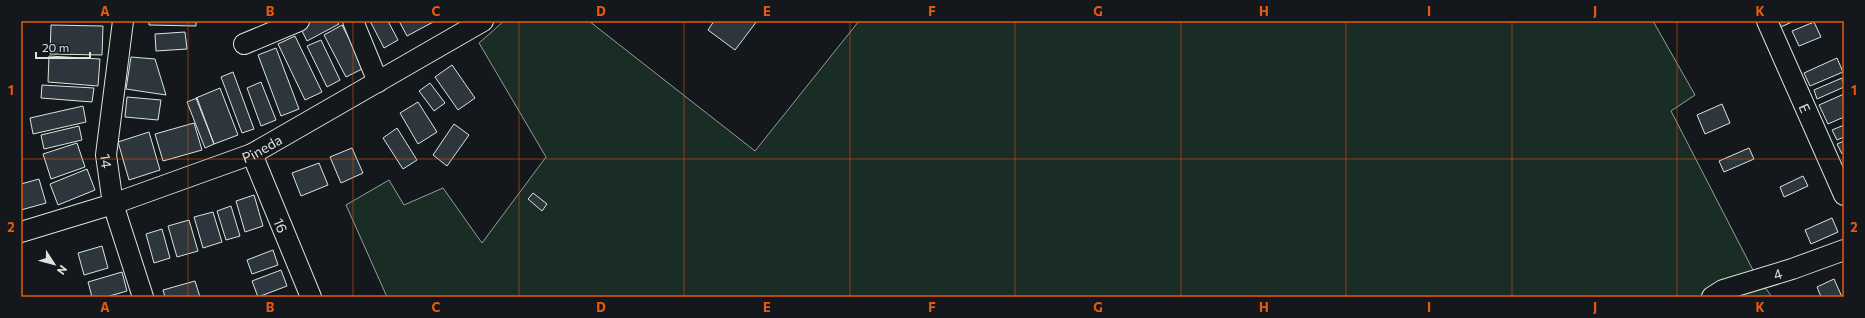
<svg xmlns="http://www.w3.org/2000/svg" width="1865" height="318" viewBox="0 0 1865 318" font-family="Commissioner,sans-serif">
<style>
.green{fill:#1a2d24;stroke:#939e99}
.building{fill:#2c363c;stroke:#d8e6dc}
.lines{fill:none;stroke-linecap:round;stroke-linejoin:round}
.minor-casing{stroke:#d8e6dc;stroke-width:22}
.minor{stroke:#14181c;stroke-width:20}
.grid{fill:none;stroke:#e8590c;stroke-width:1;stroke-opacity:0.55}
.labels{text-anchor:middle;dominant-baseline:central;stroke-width:3;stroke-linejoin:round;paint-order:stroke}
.street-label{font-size:14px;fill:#d8e6dc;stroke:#14181c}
.neatline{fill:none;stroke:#e8590c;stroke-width:1.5}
.grid-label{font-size:13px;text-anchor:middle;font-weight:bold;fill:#e8590c}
</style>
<rect width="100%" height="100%" fill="#14181c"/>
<path class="green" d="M504 21H589L755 151 859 21H1653L1695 95 1671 111 1755 274 1772 297H387L346 205 389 180 404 205 443 188 482 243 546 157 479 43Z"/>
<path class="building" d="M149 21H196V26L149 25Z
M311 21H337L339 24 307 41 300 27Z
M370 21H388L398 40 384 48Z
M399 21H435L407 36Z
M714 21H757L735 50 708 30Z
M1778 21H1794L1781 27Z
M1814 22 1821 37 1799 46 1792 31Z
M51 25 103 26 102 55 50 54Z
M342 25 364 68 346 77 324 35Z
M185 32 187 49 156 51 155 34Z
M295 36 322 92 305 100 278 44Z
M321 40 340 80 327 87 307 46Z
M276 48 299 109 281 116 258 55Z
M49 56 100 59 98 86 48 82Z
M131 57 155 59 166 95 126 89Z
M1837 58 1843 72 1810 86 1804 73Z
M452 65 475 98 458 110 435 77Z
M233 72 254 129 242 133 221 77Z
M1842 78 1844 87 1817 99 1814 90Z
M261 82 276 120 261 126 247 88Z
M430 83 445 103 434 111 419 91Z
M42 85 94 88 92 102 41 98Z
M220 88 238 135 214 144 196 98Z
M1844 94V117L1828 124 1819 105Z
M127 97 161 100 158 120 125 117Z
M197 98 214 144 205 148 187 102Z
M418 102 437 132 418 144 400 113Z
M1722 104 1730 123 1705 134 1697 115Z
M83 106 86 122 33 134 30 118Z
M194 123 202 150 163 161 155 134Z
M454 124 469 135 447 166 433 155Z
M1844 125V137L1837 140 1832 130Z
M79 126 82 140 44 149 41 135Z
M397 128 417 160 403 169 383 138Z
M149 132 160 170 129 180 118 142Z
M1844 141V153L1842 154 1837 144Z
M77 143 85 167 51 179 43 154Z
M352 148 363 173 341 183 330 157Z
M1749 148 1754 159 1724 172 1719 161Z
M319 163 328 185 301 196 292 173Z
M87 169 95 190 58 205 50 184Z
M1803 176 1808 186 1784 197 1780 187Z
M39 179 46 203 21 210V184Z
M533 193 547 204 542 211 528 199Z
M254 195 263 226 245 232 236 201Z
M231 206 240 236 226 240 217 211Z
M213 212 222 242 203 248 194 217Z
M1832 218 1838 232 1811 244 1805 230Z
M189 220 198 251 177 257 168 226Z
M162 229 170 258 154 263 146 234Z
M102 246 108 268 84 275 78 253Z
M273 250 278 265 252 274 247 260Z
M281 270 287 286 258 297 252 281Z
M122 272 127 291 106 297H92L88 282Z
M1834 279 1842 297H1821L1817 287Z
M195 281 200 297H165L163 290Z"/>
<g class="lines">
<defs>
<g id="minor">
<path id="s1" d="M123 21 106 155 113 204 143 297"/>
<path d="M353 21 378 82"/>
<path id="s2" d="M1767 21 1844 195"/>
<path d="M244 44 299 21"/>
<path id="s3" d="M252 154 311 297"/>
<path id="s4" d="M21 232 113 204 252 154 483 21"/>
<path id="s5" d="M1712 297 1723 290 1792 269 1844 250"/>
</g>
</defs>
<use href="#minor" class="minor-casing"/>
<use href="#minor" class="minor"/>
</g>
<path class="grid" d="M188 21V297M353 21V297M519 21V297M684 21V297M850 21V297M1015 21V297M1181 21V297M1346 21V297M1512 21V297M1677 21V297M21 159H1844"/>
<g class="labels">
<g class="street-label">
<text stroke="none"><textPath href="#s2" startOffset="95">E</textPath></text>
<text stroke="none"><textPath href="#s4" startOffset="255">Pineda</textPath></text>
<text stroke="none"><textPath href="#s1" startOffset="141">14</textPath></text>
<text stroke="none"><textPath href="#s3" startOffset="77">16</textPath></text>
<text stroke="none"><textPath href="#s5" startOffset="70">4</textPath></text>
</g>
</g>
<rect width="1865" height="318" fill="none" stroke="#14181c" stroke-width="44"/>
<g transform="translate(54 264) rotate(126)" stroke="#14181c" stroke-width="3" paint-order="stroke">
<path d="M0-3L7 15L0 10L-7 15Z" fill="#d8e6dc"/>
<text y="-6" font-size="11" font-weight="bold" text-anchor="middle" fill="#d8e6dc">N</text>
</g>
<path d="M36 52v6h54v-6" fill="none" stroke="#d8e6dc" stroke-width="2"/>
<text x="42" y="52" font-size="12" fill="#d8e6dc" stroke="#14181c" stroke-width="3" paint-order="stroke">20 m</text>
<rect x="22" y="22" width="1821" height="274" class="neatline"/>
<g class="grid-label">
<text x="105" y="16">A</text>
<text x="270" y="16">B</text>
<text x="436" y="16">C</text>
<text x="601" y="16">D</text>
<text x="767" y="16">E</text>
<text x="932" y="16">F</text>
<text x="1098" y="16">G</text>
<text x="1264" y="16">H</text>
<text x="1429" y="16">I</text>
<text x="1595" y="16">J</text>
<text x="1760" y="16">K</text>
<text x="11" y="95">1</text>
<text x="1854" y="95">1</text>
<text x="11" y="232">2</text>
<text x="1854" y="232">2</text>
<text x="105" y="312">A</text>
<text x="270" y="312">B</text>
<text x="436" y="312">C</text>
<text x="601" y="312">D</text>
<text x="767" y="312">E</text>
<text x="932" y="312">F</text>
<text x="1098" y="312">G</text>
<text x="1264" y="312">H</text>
<text x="1429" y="312">I</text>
<text x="1595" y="312">J</text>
<text x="1760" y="312">K</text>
</g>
</svg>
